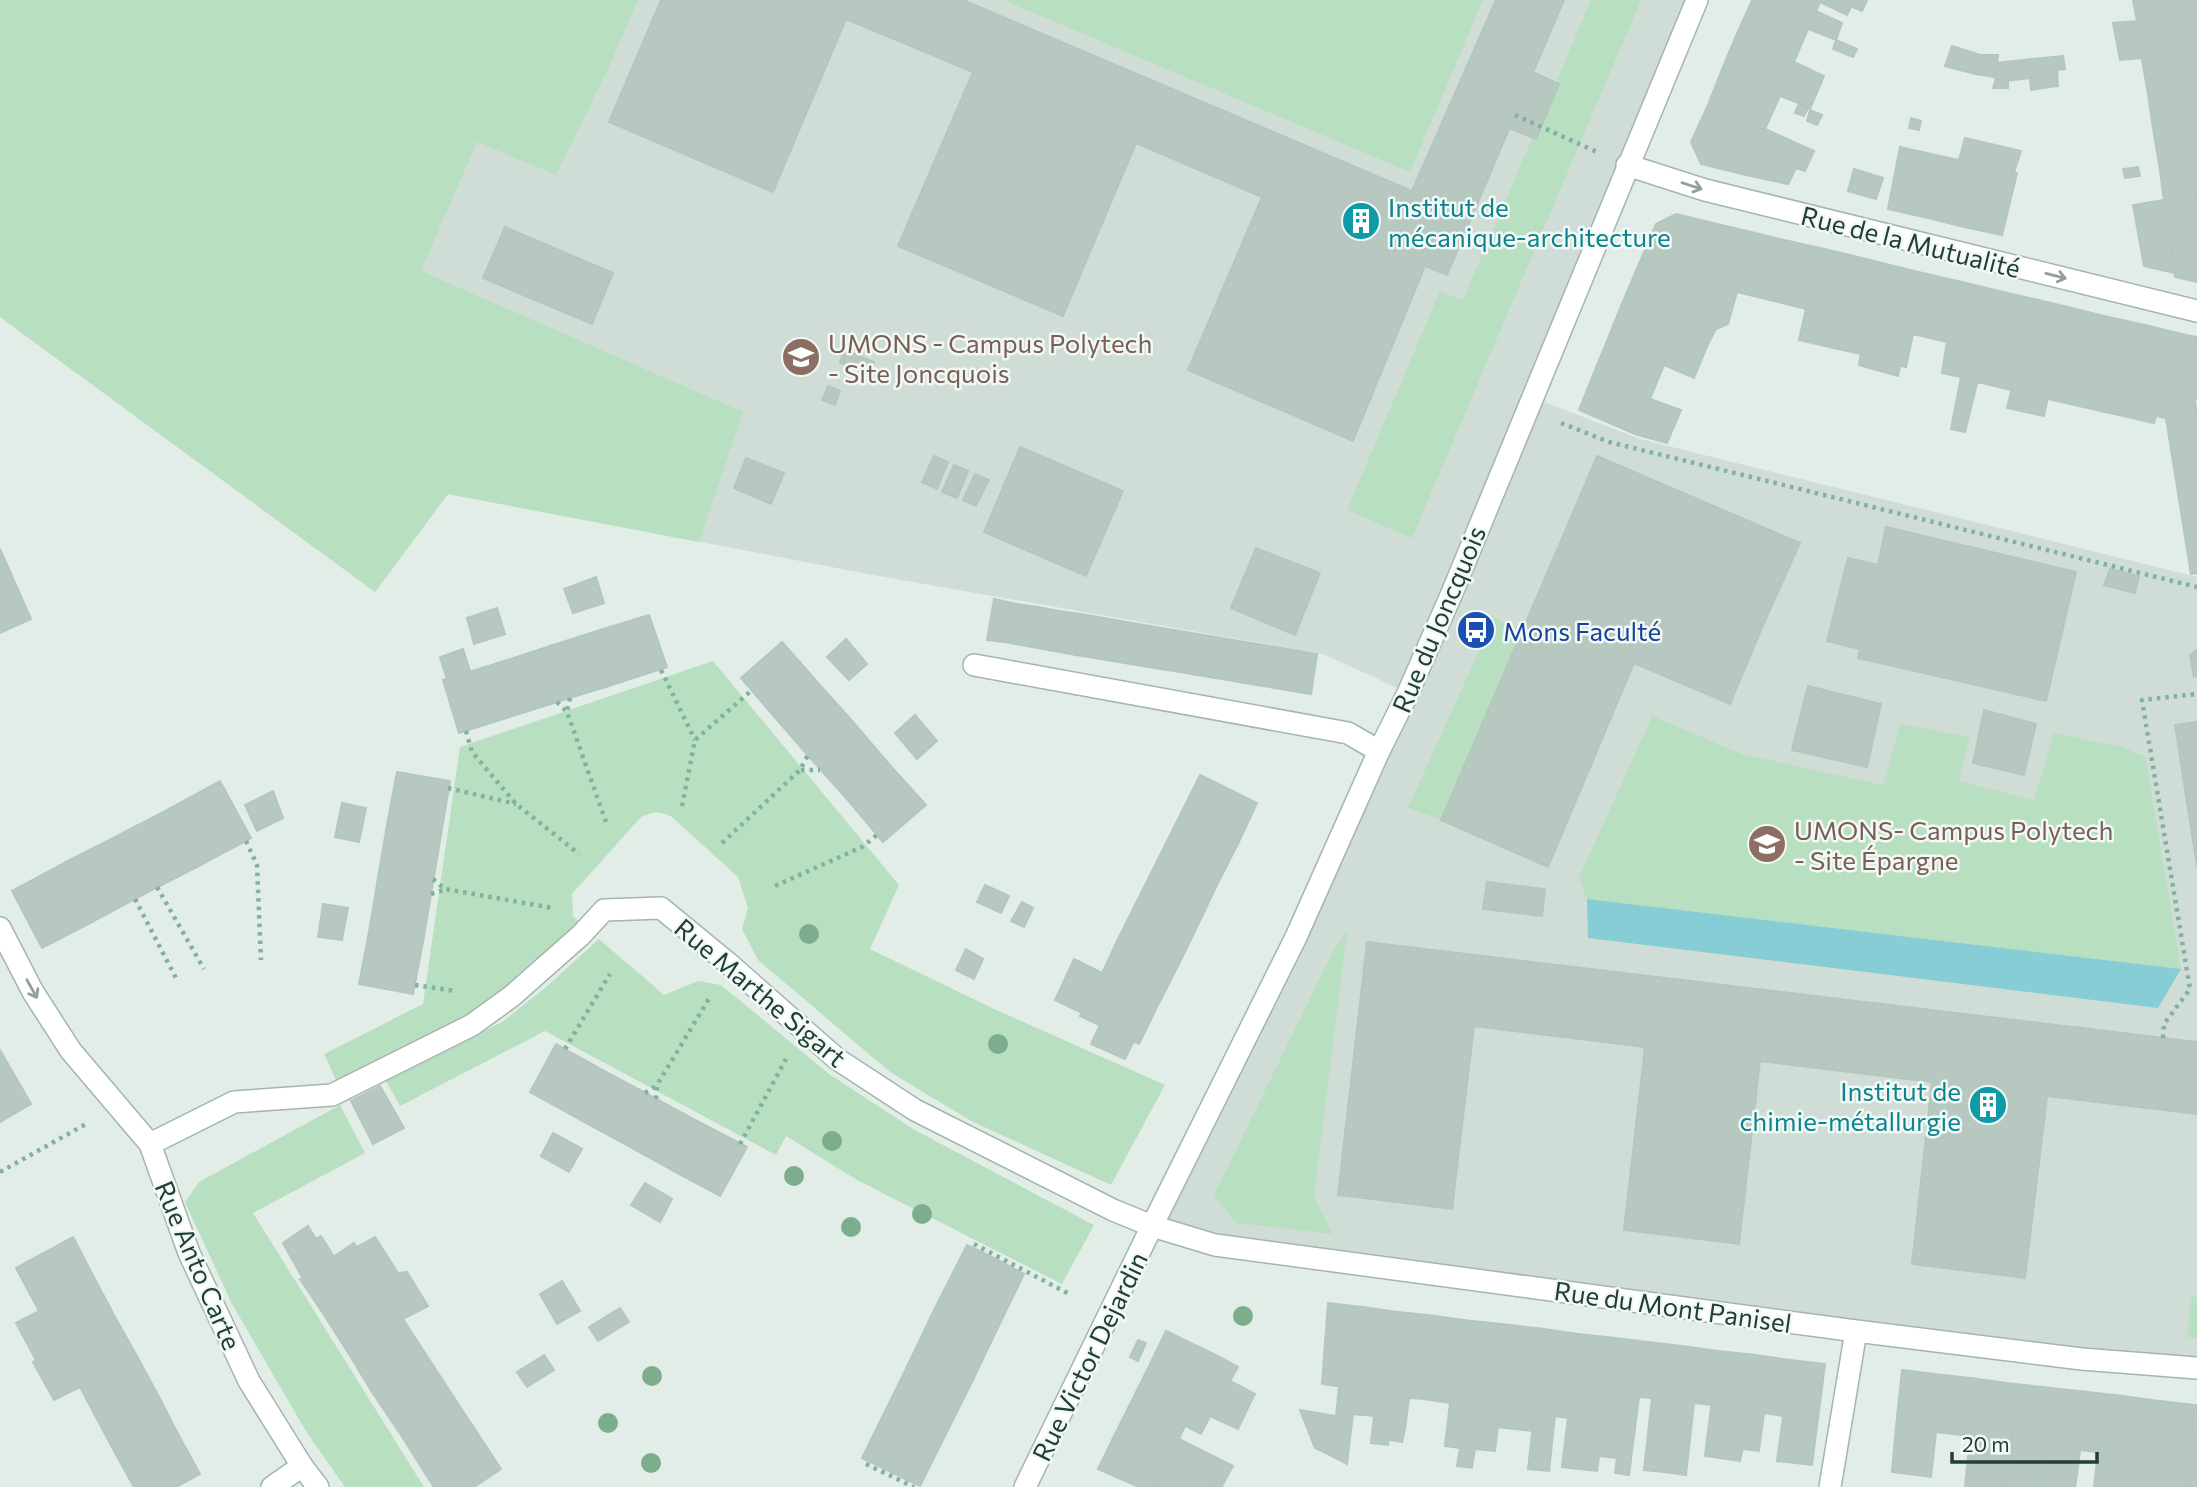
<svg xmlns="http://www.w3.org/2000/svg" width="2197" height="1487" viewBox="0 0 2197 1487" font-family="Commissioner,sans-serif">
<style>
.built{fill:#d0ddd6}
.green{fill:#b9dfc1}
.water{fill:#87cdd5}
.building{fill:#b7c8c0;stroke:#b4c7be;stroke-width:2}
.lines{fill:none;stroke-linecap:round;stroke-linejoin:round}
.service-casing{stroke:#a4b5ae;stroke-width:24}
.minor-casing{stroke:#a4b5ae;stroke-width:24}
.path{stroke:#80b29f;stroke-width:4.5;stroke-dasharray:3.5 5;stroke-linecap:butt}
.service{stroke:#fff;stroke-width:21}
.minor{stroke:#fff;stroke-width:21}
.tree{fill:#7cad8d}
.oneway{stroke:#909f9a}
.labels{text-anchor:middle;dominant-baseline:central;stroke-width:5;stroke-linejoin:round;paint-order:stroke}
.culture-label{font-size:26px;fill:#0d838f;stroke:#f2f9f5;text-anchor:start}
.street-label{font-size:26px;fill:#213f35;stroke:#f2f9f5}
.education-label{font-size:26px;fill:#785e54;stroke:#f2f9f5;text-anchor:start}
.transit-label{font-size:26px;fill:#164399;stroke:#f2f9f5;text-anchor:start}
</style>
<rect width="100%" height="100%" fill="#e2ede7"/>
<path class="built" d="M0 0H1697L1532 397 1640 439 2197 577V1368L2082 1359 1152 1226 1406 692 1323 654 879 576 448 494 375 592 0 317Z"/>
<path class="green" d="M0 0H638L609 67 556 175 477 142 421 271 743 412 699 542 448 494 375 592 0 317Z
M1003 0H1483L1410 172Z
M1591 0H1641L1412 538 1347 510 1440 291 1463 300Z
M1494 618 1524 630 1442 820 1408 808Z
M713 661 899 885 870 949 992 1008 1165 1085 1111 1185 971 1121 890 1072 758 960 742 929 748 908 738 877 672 817C660 811 653 811 641 817L572 894 573 917 579 921 479 1010 337 1082 324 1054 423 1004 460 747Z
M1652 716 1742 754 1883 785 1900 724 1970 737 1959 781 2034 800 2054 733 2122 747 2145 757 2181 969 1587 899 1579 878Z
M1347 931 1314 1196 1333 1234 1236 1223 1214 1195 1335 947Z
M599 939 664 995 698 981 721 985 829 1074 913 1129 1094 1225 1062 1284 857 1180 786 1136 776 1155 545 1031 400 1106 386 1081 502 1022 546 987Z
M340 1105 365 1153 253 1213 424 1487H345L307 1433 232 1304 185 1202 199 1182Z
M2191 1296 2197 1297V1338L2187 1337Z"/>
<path class="water" d="M1587 899 2181 969 2158 1008 1588 938Z"/>
<path class="building" d="M661 0H963L1412 191 1496 0H1564L1447 275 1425 266 1353 441 1188 370 1262 197 1136 143 1063 316 898 246 973 72 846 19 773 192 609 122Z
M1752 0H1821L1808 29 1750 5Z
M1821 0H1836L1851 7 1847 15 1820 2Z
M1836 0H1867L1862 11Z
M2133 0H2197V10L2137 21Z
M1750 5 1808 29 1794 62 1735 38Z
M2197 10V50L2142 59 2137 21Z
M1816 11 1842 23 1836 40 1808 29Z
M2137 21 2142 58 2120 60 2113 23Z
M1735 38 1794 62 1780 96 1721 72Z
M1836 40 1857 49 1853 57 1833 49Z
M1952 46 1980 55 1975 74 1945 66Z
M2197 50V87L2148 94 2142 59Z
M1980 55H1998L1995 77 1975 74Z
M2063 56 2065 69 2033 74 2031 59Z
M2031 59 2033 74 2030 78 1995 82 1997 63Z
M1794 62 1824 76 1810 109 1798 103 1805 87 1787 79Z
M2057 70 2058 86 2031 90 2030 78 2033 74Z
M1533 72 1559 84 1536 139 1509 128Z
M1721 72 1780 96 1765 129 1708 105Z
M1787 79 1805 87 1798 103 1780 96Z
M2008 80V88H1993L1995 82Z
M2197 87V122L2153 128 2148 94Z
M1799 103 1808 108 1804 116 1795 113Z
M1708 105 1765 129 1746 175 1701 164 1691 142Z
M1810 110 1822 115 1817 125 1807 121Z
M1911 118 1921 121 1919 130 1909 128Z
M2197 122V157L2159 164 2153 128Z
M1765 129 1814 151 1805 171 1796 168 1788 184 1746 175Z
M1965 138 2021 151 2014 172 1959 160Z
M1900 147 1940 156 1928 218 1888 209Z
M1940 156 1977 164 1964 227 1928 218Z
M2197 157V194L2164 200 2159 164Z
M1977 164 2017 173 2002 235 1964 227Z
M2138 167 2140 176 2125 178 2123 169Z
M1854 169 1883 178 1876 199 1848 191Z
M2197 194V232L2169 237 2164 200Z
M2164 200 2175 272 2174 273 2144 266 2133 205Z
M1676 214 1713 223 1699 283 1641 259 1656 224Z
M1713 223 1751 232 1737 292 1699 283Z
M505 227 613 273 592 324 483 278Z
M1751 232 1784 240 1770 300 1737 292Z
M2197 232V282L2175 277 2169 237Z
M1784 240 1820 248 1806 309 1770 300Z
M1820 248 1858 257 1844 317 1806 309Z
M1858 257 1890 265 1876 325 1844 317Z
M1641 259 1699 283 1679 331 1621 306Z
M1890 265 1927 274 1913 334 1876 325Z
M1927 274 1962 282 1947 342 1913 334Z
M1962 282 1999 291 1985 351 1947 342Z
M1699 283 1737 292 1728 324 1716 329 1708 344 1679 331Z
M1999 291 2034 299 2019 359 1985 351Z
M2034 299 2068 307 2054 368 2019 359Z
M1621 306 1679 331 1664 365 1607 341Z
M2068 307 2104 316 2090 376 2054 368Z
M1806 309 1844 317 1834 348 1799 340Z
M2104 316 2145 325 2130 385 2090 376Z
M1844 317 1913 334 1906 367 1900 366 1898 376 1859 365 1861 354 1834 348Z
M2145 325 2186 335 2172 395 2130 385Z
M1679 331 1708 344 1694 378 1664 365Z
M2186 335 2197 337V398L2195 401 2172 395Z
M1607 341 1664 365 1650 399 1593 375Z
M1947 342 1985 351 1965 432 1951 429 1961 377 1942 373Z
M844 350 874 362 869 374 840 363Z
M1985 351 2019 359 2011 390 1978 382Z
M2019 359 2054 368 2044 416 2007 408Z
M2054 368 2195 401 2197 414V573L2191 574 2166 418 2156 416 2154 423 2048 399Z
M1593 375 1650 399 1635 434 1579 410Z
M828 386 840 391 835 405 822 400Z
M1650 399 1681 410 1667 443 1635 434Z
M1020 447 1123 491 1086 576 984 532Z
M934 456 948 462 937 489 922 482Z
M1597 456 1800 543 1764 623 1563 536Z
M746 458 784 473 771 504 734 488Z
M954 465 968 471 957 498 942 492Z
M975 474 989 480 976 506 963 500Z
M1886 527 2076 572 2046 701 1858 658Z
M1563 536 1764 623 1730 704 1634 663 1548 867 1441 820Z
M1256 548 1320 573 1295 635 1231 608Z
M0 549 31 619 0 633Z
M1848 558 1878 565 1860 649 1827 641Z
M2110 569 2139 576 2135 593 2104 585Z
M596 577 604 603 573 613 564 589Z
M994 599 1017 604 1010 643 987 640Z
M1017 604 1038 607 1032 647 1010 643Z
M1038 607 1059 611 1054 651 1032 647Z
M497 608 505 634 474 644 467 618Z
M1059 611 1081 614 1076 655 1054 651Z
M1081 614 1150 626 1143 666 1076 655Z
M649 615 667 667 612 685 597 631Z
M1150 626 1174 630 1167 670 1143 666Z
M1174 630 1317 654 1311 694 1167 670Z
M597 631 612 685 563 700 547 647Z
M846 639 867 664 849 680 827 657Z
M782 642 820 685 778 721 741 678Z
M547 647 563 700 516 715 498 663Z
M463 649 470 671 447 679 440 657Z
M2197 650V676L2194 677 2190 655Z
M498 663 516 715 459 733 443 680Z
M820 685 854 723 812 760 778 721Z
M1808 686 1881 704 1867 767 1792 750Z
M1984 710 2036 724 2024 775 1973 763Z
M915 715 937 741 917 759 895 733Z
M2197 722V866L2175 725Z
M854 723 888 763 846 798 812 760Z
M888 763 926 805 883 842 846 798Z
M397 772 450 781 441 835 387 825Z
M1200 775 1257 803 1238 844 1180 815Z
M220 781 251 838 199 866 169 809Z
M273 791 283 818 257 831 245 805Z
M342 803 366 808 359 842 335 837Z
M169 809 199 866 146 893 117 836Z
M1180 815 1238 844 1217 885 1160 855Z
M387 825 441 835 432 888 378 878Z
M117 836 146 893 94 921 64 863Z
M1160 855 1217 885 1197 927 1140 895Z
M64 863 94 921 42 948 12 891Z
M378 878 432 888 423 942 369 932Z
M1487 882 1545 889 1542 916 1483 909Z
M985 885 1009 896 1001 913 977 902Z
M1140 895 1197 927 1177 968 1120 935Z
M1022 902 1033 908 1024 927 1011 921Z
M323 904 348 908 342 940 318 937Z
M369 932 423 942 413 994 359 984Z
M1120 935 1177 968 1158 1005 1102 973Z
M1367 942 2197 1042V1114L2047 1096 2025 1278 1912 1264 1932 1082 1760 1061 1739 1244 1624 1230 1645 1047 1474 1026 1452 1209 1338 1195Z
M966 949 983 959 974 979 956 970Z
M1074 959 1102 973 1082 1013 1055 1000Z
M1102 973 1158 1005 1139 1044 1080 1016Z
M1100 1025 1134 1041 1125 1059 1091 1044Z
M556 1044 606 1072 579 1119 530 1092Z
M0 1050 31 1104 0 1122Z
M606 1072 649 1095 625 1144 579 1119Z
M380 1086 404 1128 373 1144 351 1101Z
M649 1095 697 1121 670 1169 625 1144Z
M697 1121 747 1147 720 1196 670 1169Z
M553 1133 582 1149 569 1172 541 1156Z
M645 1183 672 1199 660 1222 631 1205Z
M308 1226 316 1239 321 1236 334 1257 302 1277 283 1243Z
M73 1237 97 1283 39 1311 16 1268Z
M375 1237 398 1273 381 1284 357 1247Z
M354 1243 381 1284 326 1318 300 1279Z
M967 1245 996 1259 964 1328 934 1310Z
M996 1259 1024 1274 990 1344 964 1328Z
M407 1272 428 1306 403 1319 381 1284 398 1273Z
M562 1281 580 1311 557 1324 540 1294Z
M97 1283 115 1317 58 1347 39 1311Z
M381 1284 403 1319 349 1354 326 1318Z
M1328 1303 1363 1307 1351 1382 1349 1388 1322 1384Z
M1363 1307 1398 1312 1387 1387 1374 1416 1353 1414 1347 1464 1326 1453 1336 1416 1339 1387 1349 1388 1351 1382Z
M620 1308 629 1322 598 1341 589 1327Z
M934 1310 990 1344 973 1380 915 1350Z
M39 1311 58 1347 36 1360 16 1323Z
M1398 1312 1435 1316 1423 1399 1409 1398 1405 1429 1390 1427 1388 1445 1371 1443 1374 1416 1387 1387Z
M1435 1316 1472 1321 1458 1421 1460 1448 1445 1446 1450 1403 1423 1399Z
M115 1317 138 1358 80 1387 58 1347Z
M403 1319 427 1356 372 1392 349 1354Z
M1472 1321 1510 1325 1495 1451 1475 1449 1472 1468 1457 1466 1460 1448 1458 1421Z
M1510 1325 1544 1329 1532 1431 1498 1427Z
M1544 1329 1578 1334 1568 1418 1555 1416 1549 1471 1528 1469Z
M1166 1331 1220 1357 1202 1391 1149 1366Z
M1578 1334 1615 1338 1597 1471 1562 1467Z
M1615 1338 1649 1342 1639 1397 1629 1475 1615 1473 1617 1458 1599 1456Z
M1138 1340 1146 1343 1138 1361 1130 1357Z
M1649 1342 1682 1346 1664 1472 1644 1470 1652 1398 1639 1397Z
M1682 1346 1718 1351 1711 1405 1694 1403 1686 1475 1664 1472Z
M58 1347 80 1387 54 1400 33 1362Z
M915 1350 973 1380 954 1418 896 1389Z
M1718 1351 1755 1355 1746 1432 1740 1461 1705 1456Z
M544 1355 554 1370 527 1387 517 1372Z
M1755 1355 1791 1360 1783 1416 1764 1413 1759 1451 1741 1449 1746 1432Z
M427 1356 455 1399 401 1435 372 1392Z
M1220 1357 1238 1367 1230 1381 1255 1394 1246 1412 1202 1391Z
M138 1358 157 1393 99 1423 80 1387Z
M1791 1360 1825 1364 1812 1465 1777 1461Z
M1149 1366 1202 1391 1184 1428 1132 1400Z
M1902 1370 1943 1375 1936 1432 1896 1427Z
M1943 1375 1978 1379 1970 1436 1936 1432Z
M1978 1379 2015 1384 2011 1441 1970 1436Z
M2015 1384 2051 1388 2045 1445 2011 1441Z
M2051 1388 2087 1392 2080 1450 2045 1445Z
M896 1389 925 1403 891 1472 862 1458Z
M1202 1391 1246 1412 1238 1429 1210 1416 1201 1434 1186 1426Z
M2087 1392 2122 1396 2116 1454 2080 1450Z
M157 1393 176 1430 120 1462 99 1423Z
M2122 1396 2160 1401 2153 1459 2116 1454Z
M455 1399 480 1437 425 1473 401 1435Z
M1132 1400 1184 1428 1169 1460 1115 1434Z
M2160 1401 2194 1405 2187 1463 2153 1459Z
M925 1403 954 1418 920 1486 891 1472Z
M2194 1405H2197V1487H2185Z
M1300 1410 1336 1416 1326 1453 1315 1448Z
M1390 1427 1405 1429 1402 1442 1390 1440Z
M1896 1427 1936 1432 1931 1477 1892 1472Z
M176 1430 200 1474 176 1487H134L120 1462Z
M1115 1434 1169 1460 1155 1487H1139L1098 1469Z
M1970 1436 2011 1441 2005 1487H1965Z
M480 1437 501 1469 474 1487H434L425 1473Z
M1179 1439 1233 1466 1222 1486 1169 1460Z
M2011 1441 2045 1445 2039 1487H2005Z
M2045 1445 2080 1450 2077 1475 2042 1472Z
M2098 1452 2116 1454 2111 1487H2094Z
M2116 1454 2153 1459 2149 1487H2111Z
M2153 1459 2187 1463 2185 1487H2149Z
M1169 1460 1222 1486 1155 1487Z
M2042 1472 2077 1475 2075 1487H2039Z"/>
<g class="lines">
<defs>
<path id="service" d="M974 665 1348 733 1379 751
M272 1487 302 1466"/>
<path id="minor" d="M1627 165 1705 190 2197 311
M0 928 33 992 71 1051 150 1144 189 1253 249 1381 302 1466 318 1487
M150 1144 234 1102 332 1095 472 1025 512 996 581 935 604 910 661 908 728 963 837 1059 915 1110 1113 1210 1152 1226 1215 1245 1856 1331 2082 1359 2197 1368
M1025 1487 1152 1226 1296 937 1379 751 1408 693 1452 593 1697 0
M1830 1487 1856 1331"/>
</defs>
<use href="#service" class="service-casing"/>
<use href="#minor" class="minor-casing"/>
<path class="path" d="M1515 115 1597 152
M1561 423 1609 442 2197 587
M661 670 695 740
M570 698 567 712 606 822
M557 702 567 712
M466 731 472 752 516 804 579 854
M801 770H820
M448 788 516 804
M682 806 695 740 752 690
M246 841 257 865 261 960
M722 843 800 770 808 755
M433 879 445 889 553 908
M775 886 862 847 877 835
M157 887 204 969
M431 894 444 890
M135 899 178 982
M415 985 456 991
M2163 1038 2164 1024 2190 989 2142 700 2197 694
M565 1049 610 974
M645 1093 656 1086
M656 1099 657 1085 710 997
M740 1144 786 1059
M0 1172 86 1124
M974 1244 1071 1295
M866 1464 914 1487"/>
<use href="#service" class="service"/>
<use href="#minor" class="minor"/>
</g>
<g class="tree">
<circle cx="809" cy="934" r="10"/>
<circle cx="998" cy="1044" r="10"/>
<circle cx="832" cy="1141" r="10"/>
<circle cx="794" cy="1176" r="10"/>
<circle cx="922" cy="1214" r="10"/>
<circle cx="851" cy="1227" r="10"/>
<circle cx="1243" cy="1316" r="10"/>
<circle cx="652" cy="1376" r="10"/>
<circle cx="608" cy="1423" r="10"/>
<circle cx="651" cy="1463" r="10"/>
</g>
<defs><path id="oneway-shaft" d="M-6 0H5M1.5-3L5.5 0L1.5 3" fill="none" stroke-width="1.6" stroke-linecap="round" stroke-linejoin="round" transform="scale(1.75)"/></defs>
<g class="oneway">
<use href="#oneway-shaft" transform="translate(1692 186) rotate(18)"/>
<use href="#oneway-shaft" transform="translate(2056 276) rotate(14)"/>
<use href="#oneway-shaft" transform="translate(32 989) rotate(61)"/>
</g>
<defs>
<symbol id="building-disc" viewBox="-11 -11 22 22"><circle r="9.5" fill="#0f9aa8" stroke="#f2f9f5"/><path d="M-4-6H4V6H1V3H-1V6H-4ZM-2.5-4.3h1.7v1.8h-1.7ZM.8-4.3h1.7v1.8H.8ZM-2.5-1h1.7V.8h-1.7ZM.8-1h1.7V.8H.8Z" fill="#fff"/></symbol>
<symbol id="university-disc" viewBox="-11 -11 22 22"><circle r="9.5" fill="#8d6e63" stroke="#f2f9f5"/><path d="M0-5L7-2L0 1L-7-2ZM-4 1L0 2.5L4 1V4Q0 6-4 4Z" fill="#fff"/></symbol>
<symbol id="bus-disc" viewBox="-11 -11 22 22"><circle r="9.5" fill="#1a4fb4" stroke="#f2f9f5"/><path d="M-5-6H5V4H4V6H2V4H-2V6H-4V4H-5ZM-3.5-4V0h7V-4ZM-3.5 1.2v1.5H-2V1.2ZM2 1.2v1.5H3.5V1.2Z" fill="#fff"/></symbol>
</defs>
<g fill-rule="evenodd">
<use href="#building-disc" x="1339" y="199" width="44" height="44"/>
<use href="#university-disc" x="779" y="335" width="44" height="44"/>
<use href="#bus-disc" x="1454" y="608" width="44" height="44"/>
<use href="#university-disc" x="1745" y="822" width="44" height="44"/>
<use href="#building-disc" x="1966" y="1083" width="44" height="44"/>
</g>
<g class="labels">
<g class="culture-label">
<text x="1388" y="206">Institut de<tspan x="1388" dy="30">mécanique-architecture</tspan></text>
<text x="1961" y="1090" text-anchor="end">Institut de<tspan x="1961" dy="30">chimie-métallurgie</tspan></text>
</g>
<g class="street-label">
<text transform="translate(1911 241) rotate(14)">Rue de la Mutualité</text>
<text transform="translate(1438 619) rotate(-67)">Rue du Joncquois</text>
<text transform="translate(761 992) rotate(40)">Rue Marthe Sigart</text>
<text transform="translate(199 1265) rotate(67)">Rue Anto Carte</text>
<text transform="translate(1673 1306) rotate(8)">Rue du Mont Panisel</text>
<text transform="translate(1089 1356) rotate(-64)">Rue Victor Dejardin</text>
</g>
<g class="education-label">
<text x="828" y="342">UMONS - Campus Polytech<tspan x="828" dy="30">- Site Joncquois</tspan></text>
<text x="1794" y="829">UMONS- Campus Polytech<tspan x="1794" dy="30">- Site Épargne</tspan></text>
</g>
<g class="transit-label">
<text x="1503" y="630">Mons Faculté</text>
</g>
</g>
<path d="M1952 1452v10h145v-10" fill="none" stroke="#213f35" stroke-width="3.5"/>
<text x="1962" y="1452" font-size="21" fill="#213f35" stroke="#f2f9f5" stroke-width="5" paint-order="stroke">20 m</text>
</svg>
